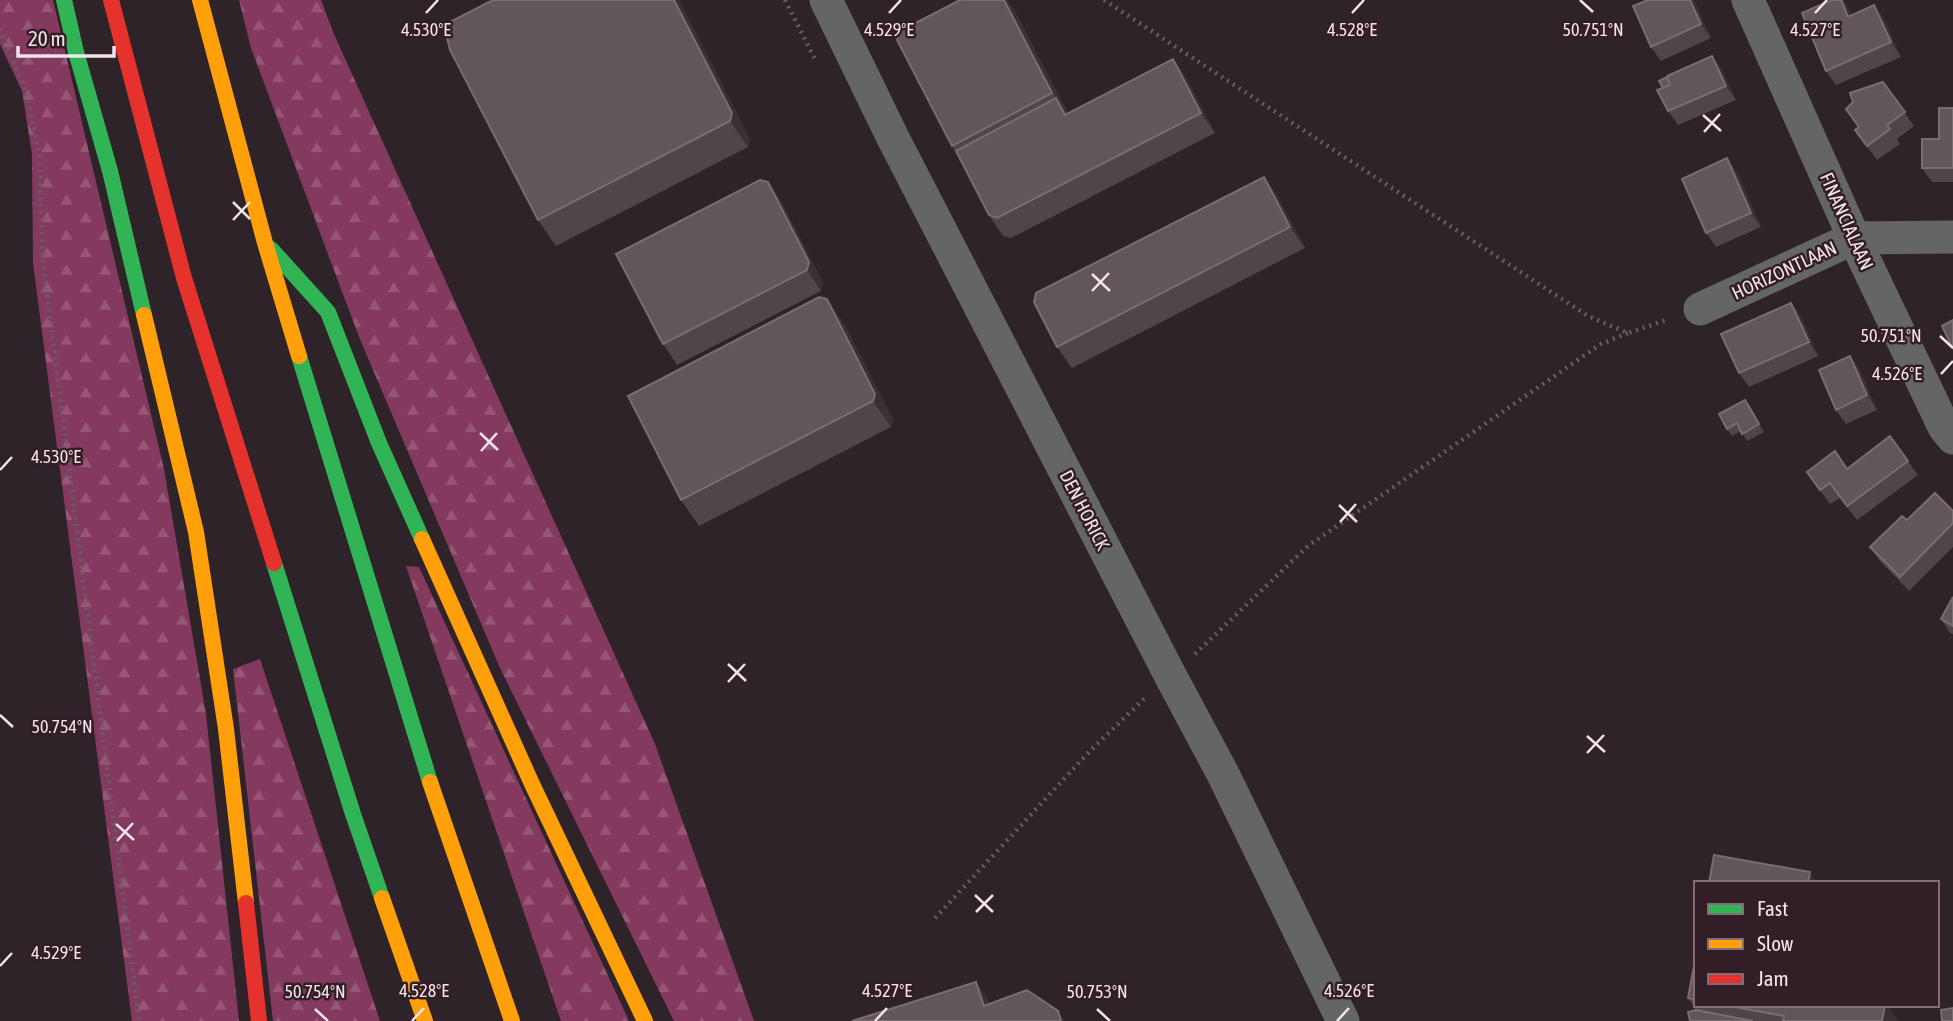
<svg xmlns="http://www.w3.org/2000/svg" width="1953" height="1021" viewBox="0 0 1953 1021" font-family="'Asap Condensed',sans-serif">
<style>
.forest{fill:url(#forest-firs)}
.lines{fill:none;stroke-linecap:round;stroke-linejoin:round}
.path{stroke:#656163;stroke-width:4.5;stroke-dasharray:2 5;stroke-linecap:butt}
.street{stroke:#646565;stroke-width:33}
.fast{stroke:#30b455;stroke-width:16}
.slow{stroke:#ff9f0a;stroke-width:16}
.jam{stroke:#e5322d;stroke-width:16}
.wall{fill:#4f4649}
.shaded-wall{fill:#3b3135}
.building{fill:#61575a;stroke:#786d71;stroke-width:2}
.ticks{fill:none;stroke:#f3e4ea;stroke-width:2.5}
.labels{text-anchor:middle;dominant-baseline:central;stroke-width:5;stroke-linejoin:round;paint-order:stroke}
.street-label{font-size:19px;fill:#f3e4ea;stroke:#331e27}
.ticks-label{font-size:18px;text-anchor:middle;fill:#f3e4ea;stroke:#331e27;stroke-width:5;stroke-linejoin:round;paint-order:stroke}
</style>
<defs>
<pattern id="forest-firs" width="22" height="20" patternUnits="userSpaceOnUse" patternTransform="scale(1.75)"><rect width="22" height="20" fill="#843a5e"/><path d="M5 1l3.5 6h-7zM16 11l3.5 6h-7z" fill="#965675"/></pattern>
</defs>
<rect width="100%" height="100%" fill="#2e2328"/>
<path class="forest" d="M0 0H53L164 469 206 714 239 1021H132L33 263 32 154 22 91 0 44Z
M239 0H321L333 32 655 744 754 1021H674L500 668 359 337 251 48Z
M406 566 419 567 629 1021H561Z
M260 659 380 1021H273L233 669Z"/>
<g class="lines">
<path class="path" d="M785 0 816 61
M1104 0 1588 316 1628 333 1669 319
M0 29 25 88 39 155 43 261 139 1021
M1195 654 1308 546 1601 344 1628 333
M935 918 1089 752 1146 697"/>
<path class="street" d="M826 0 892 136 1170 675 1223 774 1343 1021
M1748 0 1854 238 1944 427 1953 438
M1700 309 1854 238 1953 237"/>
<path class="fast" d="M64 0 76 52 110 171 144 315
M271 249 328 312 379 443 422 539
M299 356 430 782
M274 563 353 814 382 898"/>
<path class="slow" d="M200 0 265 243 299 356
M144 315 196 532 226 729 246 903
M422 539 532 784 645 1021
M430 782 512 1021
M382 898 425 1021"/>
<path class="jam" d="M111 0 184 278 274 563
M246 903 259 1021"/>
</g>
<path class="wall" d="M493 0H679L750 139 748 147 556 246 538 220Z
M960 0H1007L1013 8 1068 113 1173 59 1187 79 1215 133 1011 238 1003 236 989 215 952 146Z
M1648 0H1694L1711 38 1661 61 1651 47Z
M1832 0H1843L1852 15 1874 5 1884 19 1901 57 1836 85 1826 71Z
M1712 56 1722 70 1736 100 1678 125 1668 111 1663 88Z
M1883 82 1914 126 1897 139 1900 144 1877 160 1855 130 1859 127 1846 109Z
M1953 108V182H1932L1922 168 1939 139Z
M1737 172 1761 227 1716 247 1706 233Z
M1264 177 1278 197 1305 248 1072 368 1057 347Z
M768 182 782 203 823 283 821 291 677 365 663 344Z
M1791 303 1801 317 1818 356 1749 387 1739 373Z
M845 325 893 420 891 427 699 526 681 500Z
M1850 356 1860 370 1877 410 1846 424 1836 410Z
M1745 400 1764 432 1747 441 1741 431 1732 436 1727 429Z
M1890 436 1918 475 1857 520 1840 498 1830 504 1807 472 1847 469Z
M1953 511V547L1909 591 1880 561 1870 547Z
M1953 597V634L1950 633 1941 619Z
M1696 955V1005H1887L1898 1021H1690L1696 1010 1688 998Z"/>
<path class="shaded-wall" d="M674 0H679L750 139 748 147 730 121Z
M1004 0H1007L1013 8 1079 135 1065 115Z
M1690 0H1694L1711 38 1701 24Z
M1841 0 1850 11 1858 31 1848 17Z
M1874 5 1884 19 1901 57 1891 42Z
M1712 56 1722 70 1736 100 1726 86Z
M1173 59 1187 79 1215 133 1201 113Z
M1727 158 1737 172 1761 227 1751 213Z
M1264 177 1278 197 1305 248 1290 227Z
M768 182 782 203 823 283 821 291 807 270Z
M827 299 845 325 893 420 891 427 873 401Z
M1791 303 1801 317 1818 356 1809 342Z
M1850 356 1860 370 1877 410 1867 395Z
M1745 400 1751 407 1764 432 1759 424Z
M1810 872 1817 883H1808Z
M976 982 994 1008 984 1006Z
M1885 1005H1887L1898 1021H1882Z
M1058 1011 1065 1021H1061Z"/>
<path class="building" d="M493 0H674L732 113 730 121 538 220 450 50 444 25Z
M960 0H1004L1052 93 952 146 897 40 900 31Z
M1648 0H1690L1701 24 1651 47 1633 6Z
M1832 0H1841L1848 17 1874 5 1891 42 1826 71 1802 13Z
M1712 56 1726 86 1668 111 1657 90 1670 85 1667 76Z
M1173 59 1201 113 997 218 989 215 956 151 1056 98 1065 115Z
M1667 77 1670 85 1663 88 1659 81Z
M1883 82 1905 112 1887 125 1890 129 1867 146 1855 130 1859 127 1846 109 1853 102 1850 93Z
M1939 108H1953V168H1922V139H1939Z
M1727 158 1751 213 1706 233 1682 179Z
M1264 177 1290 227 1057 347 1034 302 1036 293Z
M760 180 768 182 809 262 807 270 663 344 616 254Z
M819 297 827 299 875 394 873 401 681 500 628 396Z
M1791 303 1809 342 1739 373 1721 334Z
M1953 320V349L1942 326Z
M1850 356 1867 395 1836 410 1819 370Z
M1745 400 1759 424 1742 434 1737 423 1727 429 1719 414Z
M1890 436 1908 461 1847 506 1830 483 1820 490 1807 472 1835 451 1847 469Z
M1935 493 1953 511V523L1900 577 1870 547 1902 516 1907 520Z
M1953 597V626L1941 619Z
M1714 855 1810 872 1808 883H1709Z
M1696 955V1000L1688 998Z
M976 982 984 1006 1027 990 1058 1011 1061 1021H852Z
M1724 1005H1885L1882 1021H1783L1784 1016Z
M1953 1008V1021H1942L1941 1010Z
M1696 1010 1753 1021H1690L1688 1012Z"/>
<path class="ticks" d="M1580 0 1593 12M426 13 438 0M889 13 901 0M1352 13 1364 0M1815 13 1827 0M1703 115 1721 131M1704 132 1720 114M233 202 250 219M233 220 250 202M1092 274 1110 291M1092 291 1109 273M1940 336 1953 348M1941 374 1953 361M480 433 498 450M481 451 497 433M0 470 12 457M1339 505 1357 522M1340 522 1356 504M728 664 746 681M728 682 745 664M0 715 13 727M1587 736 1605 752M1587 753 1604 735M116 824 134 840M117 841 133 823M975 895 993 912M976 912 993 895M0 966 12 953M315 1009 328 1021M1097 1009 1110 1021M412 1021 424 1008M875 1021 887 1008M1337 1021 1349 1008"/>
<g class="labels">
<g class="street-label">
<text transform="translate(1847 221) rotate(66)">FINANCIALAAN</text>
<text transform="translate(1784 270) rotate(-25)">HORIZONTLAAN</text>
<text transform="translate(1085 510) rotate(63)">DEN HORICK</text>
</g>
</g>
<g class="ticks-label">
<text x="1593" y="36">50.751°N</text>
<text x="426" y="36">4.530°E</text>
<text x="889" y="36">4.529°E</text>
<text x="1352" y="36">4.528°E</text>
<text x="1815" y="36">4.527°E</text>
<text x="1891" y="342">50.751°N</text>
<text x="1897" y="380">4.526°E</text>
<text x="56" y="463">4.530°E</text>
<text x="62" y="733">50.754°N</text>
<text x="56" y="959">4.529°E</text>
<text x="424" y="997">4.528°E</text>
<text x="887" y="997">4.527°E</text>
<text x="1349" y="997">4.526°E</text>
<text x="315" y="998">50.754°N</text>
<text x="1097" y="998">50.753°N</text>
</g>
<rect x="1694" y="881" width="245" height="126" fill="#331e27" stroke="#806d75" stroke-width="2"/>
<rect x="1708" y="904" width="35" height="10" fill="#30b455" stroke="#806d75" stroke-width="2"/>
<text x="1757" y="916" font-size="21" fill="#f3e4ea">Fast</text>
<rect x="1708" y="939" width="35" height="10" fill="#ff9f0a" stroke="#806d75" stroke-width="2"/>
<text x="1757" y="951" font-size="21" fill="#f3e4ea">Slow</text>
<rect x="1708" y="974" width="35" height="10" fill="#e5322d" stroke="#806d75" stroke-width="2"/>
<text x="1757" y="986" font-size="21" fill="#f3e4ea">Jam</text>
<path d="M18 46v10h96v-10" fill="none" stroke="#f3e4ea" stroke-width="3.5"/>
<text x="28" y="46" font-size="21" fill="#f3e4ea" stroke="#331e27" stroke-width="5" paint-order="stroke">20 m</text>
</svg>
